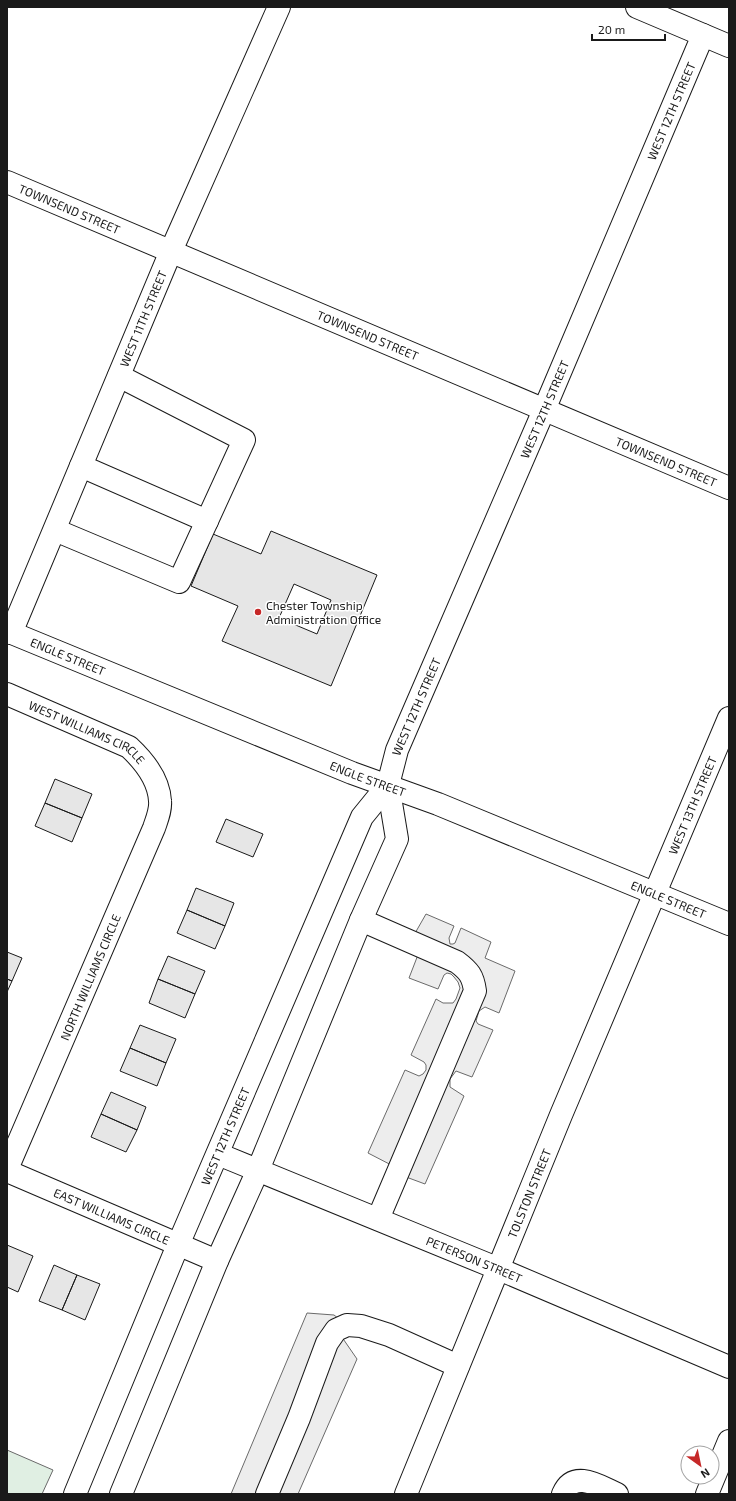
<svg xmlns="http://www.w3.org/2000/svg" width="736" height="1501" viewBox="0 0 736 1501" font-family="'Exo 2',sans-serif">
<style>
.green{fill:#e0efe3;stroke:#6a6a6a}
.parking{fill:#ededed;stroke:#6a6a6a}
.building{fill:#e6e6e6;stroke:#1a1a1a;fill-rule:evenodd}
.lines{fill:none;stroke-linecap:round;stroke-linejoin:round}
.minor-casing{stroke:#1a1a1a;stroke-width:24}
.major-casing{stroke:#1a1a1a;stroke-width:24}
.minor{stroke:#fff;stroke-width:22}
.major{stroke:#fff;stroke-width:22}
.poi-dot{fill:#c62828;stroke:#fff;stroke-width:1.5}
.labels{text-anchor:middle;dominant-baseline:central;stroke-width:3;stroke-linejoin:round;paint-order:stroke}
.street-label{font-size:12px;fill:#1a1a1a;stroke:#fff}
.poi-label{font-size:12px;fill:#1a1a1a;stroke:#fff;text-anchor:start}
</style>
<rect width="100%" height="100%" fill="#fff"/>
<path class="green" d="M7 1450 53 1470 42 1494H7Z"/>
<path class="parking" d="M426 914 454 926 449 938 450 944H453L455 943 461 928 491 942 485 958 515 971 499 1013 485 1007 479 1011 476 1021 478 1024 493 1030 472 1077 456 1071 450 1079V1087L464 1096 425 1184 398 1174 399 1169 368 1153 405 1070 419 1076 423 1074 426 1070V1065L424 1062 411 1055 436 999 443 1003H453L456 999 460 988 458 982 454 977 451 974 447 973 444 975 438 989 409 978 421 947 410 942Z
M307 1313 334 1315 347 1325 337 1330 357 1359 298 1494H231Z"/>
<path class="building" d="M271 531 377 575 331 686 222 641 238 606 191 586 213 534 261 554ZM294 584 331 600 317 634 279 618Z
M55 779 92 794 82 818 45 803Z
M45 803 82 818 72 842 35 826Z
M226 819 263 834 253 857 216 842Z
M196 888 234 903 225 926 187 910Z
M187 910 225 926 215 949 177 933Z
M7 952 22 958 12 981 7 979Z
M168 956 205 971 195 994 158 979Z
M7 979 12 981 7 992Z
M158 979 195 994 185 1018 149 1003Z
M140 1025 176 1039 166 1063 130 1048Z
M130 1048 166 1063 157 1086 120 1071Z
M111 1092 146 1107 137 1130 101 1114Z
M101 1114 137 1130 126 1152 91 1137Z
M7 1245 33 1256 18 1292 7 1287Z
M54 1265 77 1275 62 1310 39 1301Z
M77 1275 100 1284 85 1320 62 1310Z"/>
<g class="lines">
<defs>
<g id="minor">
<path d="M637 7 729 46"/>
<path id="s1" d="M7 182 729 488"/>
<path d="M81 466 207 521"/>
<path d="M55 530 179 582 244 440 119 376"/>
<path id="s2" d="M11 633 171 251 279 7"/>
<path id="s3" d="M7 694 129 747C144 761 159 780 160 801 161 810 157 819 154 828L7 1169"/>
<path d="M361 920 457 962C469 971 473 976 475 991L378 1219"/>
<path id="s4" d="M218 1154 499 1269 729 1367"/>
<path id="s5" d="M7 1171 217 1261"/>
<path id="s6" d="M75 1494 178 1245 362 817 388 785 397 750 544 410 703 35"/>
<path d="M121 1494 217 1261 258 1170 361 920 397 839 388 785"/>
<path d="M267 1494 299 1418 327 1343 336 1330 347 1325 361 1326 389 1335 458 1366"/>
<path id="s7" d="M406 1494 561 1115 729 718"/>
<path d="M563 1494C574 1469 599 1486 617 1494"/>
<path d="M707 1494 729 1441"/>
</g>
<g id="major">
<path id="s8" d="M7 631 352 773 438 804 729 924"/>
</g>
</defs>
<use href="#minor" class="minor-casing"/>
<use href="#major" class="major-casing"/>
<use href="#minor" class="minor"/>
<use href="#major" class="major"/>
</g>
<circle class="poi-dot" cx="258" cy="612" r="4"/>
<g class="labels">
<g class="street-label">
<text stroke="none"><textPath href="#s6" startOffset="1508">WEST 12TH STREET</textPath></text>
<text stroke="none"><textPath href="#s1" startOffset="68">TOWNSEND STREET</textPath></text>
<text stroke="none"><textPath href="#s2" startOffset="341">WEST 11TH STREET</textPath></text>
<text stroke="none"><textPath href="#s1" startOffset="392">TOWNSEND STREET</textPath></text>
<text stroke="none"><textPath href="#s6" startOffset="1184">WEST 12TH STREET</textPath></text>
<text stroke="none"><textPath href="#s1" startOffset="716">TOWNSEND STREET</textPath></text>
<text stroke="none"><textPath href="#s8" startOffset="66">ENGLE STREET</textPath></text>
<text stroke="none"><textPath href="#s6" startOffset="860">WEST 12TH STREET</textPath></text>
<text stroke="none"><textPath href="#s3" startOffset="89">WEST WILLIAMS CIRCLE</textPath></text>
<text stroke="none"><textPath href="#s8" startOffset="390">ENGLE STREET</textPath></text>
<text stroke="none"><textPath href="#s7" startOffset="746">WEST 13TH STREET</textPath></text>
<text stroke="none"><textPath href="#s8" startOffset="714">ENGLE STREET</textPath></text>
<text transform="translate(90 977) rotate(-67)">NORTH WILLIAMS CIRCLE</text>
<text stroke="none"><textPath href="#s6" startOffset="388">WEST 12TH STREET</textPath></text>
<text stroke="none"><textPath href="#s7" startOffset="325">TOLSTON STREET</textPath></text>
<text stroke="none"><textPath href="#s5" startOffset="114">EAST WILLIAMS CIRCLE</textPath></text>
<text stroke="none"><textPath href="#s4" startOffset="277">PETERSON STREET</textPath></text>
</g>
<g class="poi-label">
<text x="266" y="605">Chester Township<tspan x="266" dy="14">Administration Office</tspan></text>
</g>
</g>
<rect width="736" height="1501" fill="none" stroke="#1a1a1a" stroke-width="16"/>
<g transform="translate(700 1465) rotate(147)"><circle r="19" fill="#ffffff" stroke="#a3a3a3"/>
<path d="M0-3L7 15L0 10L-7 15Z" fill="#c62828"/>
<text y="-6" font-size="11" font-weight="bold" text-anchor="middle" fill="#1a1a1a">N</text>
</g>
<path d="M592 34v6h73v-6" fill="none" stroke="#1a1a1a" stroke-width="2"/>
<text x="598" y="34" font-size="12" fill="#1a1a1a" stroke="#ffffff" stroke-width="3" paint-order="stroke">20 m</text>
</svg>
